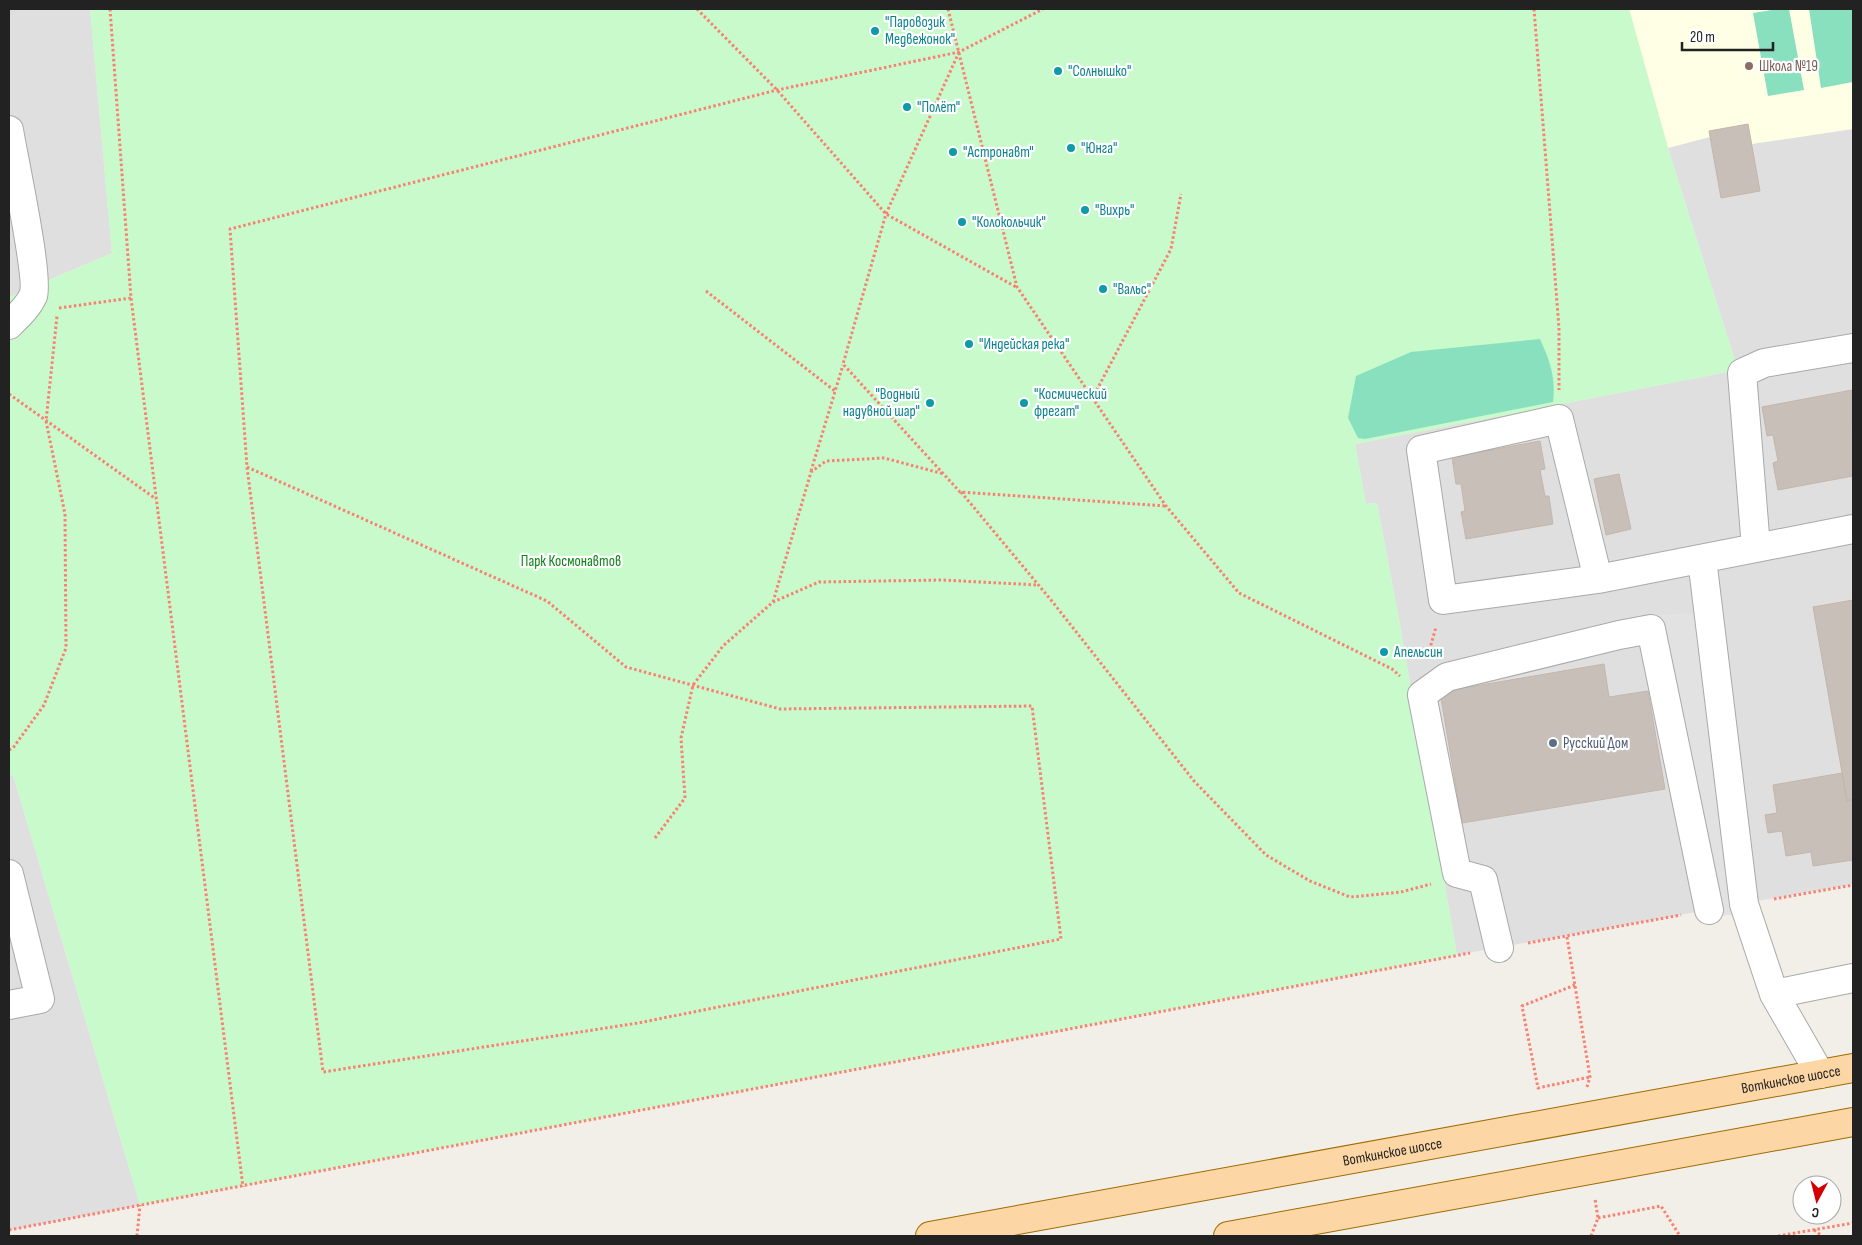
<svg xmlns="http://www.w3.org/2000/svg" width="1862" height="1245" viewBox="0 0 1862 1245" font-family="'Sofia Sans Condensed',sans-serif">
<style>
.residential{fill:#e0dfdf}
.education{fill:#ffffe5}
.park{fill:#c8facc}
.pitch{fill:#88e0be}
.parking{fill:#e2e2e2}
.building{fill:#c7bfb8;stroke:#c4b6ab}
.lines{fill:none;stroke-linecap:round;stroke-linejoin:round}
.minor-casing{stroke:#a9a9a9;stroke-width:30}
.major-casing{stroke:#a06b00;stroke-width:30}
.path{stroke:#fa8072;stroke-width:3;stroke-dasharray:2.5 2.5;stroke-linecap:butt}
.minor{stroke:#fff;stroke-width:28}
.major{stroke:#fcd6a4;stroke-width:28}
.culture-dot{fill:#0f9aa8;stroke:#fff;stroke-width:2}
.education-dot{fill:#8d6e63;stroke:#fff;stroke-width:2}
.service-dot{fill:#5c6f8a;stroke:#fff;stroke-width:2}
.labels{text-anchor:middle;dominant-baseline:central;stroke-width:4.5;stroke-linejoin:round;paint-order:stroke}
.culture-label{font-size:15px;fill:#0d838f;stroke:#fff;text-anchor:start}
.education-label{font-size:15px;fill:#785e54;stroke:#fff;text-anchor:start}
.park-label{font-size:15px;fill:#0c8416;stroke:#fff}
.service-label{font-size:15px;fill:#4e5e75;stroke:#fff;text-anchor:start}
.street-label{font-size:15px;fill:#222;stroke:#fff}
</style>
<rect width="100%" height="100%" fill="#f2efe9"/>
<path class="residential" d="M9 9H90L112 253 9 297Z
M1629 9H1853V884L1457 955 1398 614 1377 503 1366 504 1355 444 1738 370 1668 148Z
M13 775 140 1205 9 1230V776Z"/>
<path class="education" d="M1629 9H1853V129L1752 144 1748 124 1709 131 1710 137 1668 148Z"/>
<path class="park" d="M90 9H1629L1668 148 1738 370 1355 444 1366 504 1377 503 1398 614 1457 955 140 1205 13 775 9 776V297L112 253Z"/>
<path class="pitch" d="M1778 9H1789L1804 90 1768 96 1753 13Z
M1809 9H1853V82L1821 88Z
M1540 339C1550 361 1556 378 1553 402L1365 439 1358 438 1348 418 1356 376 1411 352Z"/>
<path class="parking" d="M1697 613 1741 913 1716 917 1655 615Z"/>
<path class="building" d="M1748 124 1760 191 1721 198 1709 131Z
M1852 390 1853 476 1778 490 1773 463 1778 461 1773 435 1767 436 1762 407Z
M1540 441 1545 469 1540 470 1545 496H1549L1553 524 1466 539 1461 512 1465 511 1461 484H1456L1452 457Z
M1619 474 1631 529 1606 535 1594 479Z
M1853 600V799L1847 801 1813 607Z
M1604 664 1609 697 1648 691 1665 789 1462 823 1440 692Z
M1842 773 1847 801 1853 799V860L1813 866 1811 852 1786 856 1782 831 1768 833 1765 815 1777 813 1773 785Z"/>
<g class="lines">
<defs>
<path id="minor" d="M9 130C13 155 40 280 33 296 28 307 18 316 9 325
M1756 548 1742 373 1764 363 1853 348
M1702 559 1744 904 1774 994 1820 1074
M1598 579 1559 419 1421 450 1443 600 1598 579 1853 529
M9 874 40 999 9 1005
M1499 948 1483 880 1457 873 1422 695 1447 677 1619 635 1651 629 1709 910
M1774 994 1853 978"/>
<g id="major">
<path id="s1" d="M930 1236 1853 1068"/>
<path d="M1228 1236 1853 1122"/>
</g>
</defs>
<use href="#minor" class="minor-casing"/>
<use href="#major" class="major-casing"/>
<path class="path" d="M110 9 131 298 243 1187
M697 9 777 90 886 214 1016 287
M948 9 1017 287 1166 506 1239 593 1392 669 1400 676
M1534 9 1559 328V390
M959 52 886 214 843 364 960 492 1166 506
M706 291 835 391
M59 308 131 298
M9 394 156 499
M1092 399 1171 249 1181 194
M247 467 547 601 626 667 780 709 1032 706 1061 939 638 1023 323 1072 247 467 230 229 777 90 959 52 1043 9
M811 471 843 365
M961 492 1051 600 1194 781 1266 855 1310 881 1350 897 1401 892 1431 884
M773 602 811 472 826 461 884 458 944 474
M1428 655 1436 627
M9 750 13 748 44 705 66 648 65 514 46 421 57 316
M655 838 685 798 681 738 693 685 723 646 773 602 819 582 942 580 1038 585
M1774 899 1853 885
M1567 937 1590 1077 1587 1087
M1528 943 1681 915
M1575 985 1522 1006 1538 1088 1590 1077
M1598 1218 1661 1206 1680 1236
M9 1230 1470 953
M1814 1230 1822 1236
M137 1236 140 1205
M1591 1236 1598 1218 1595 1199
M1778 1236 1853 1223"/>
<use href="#minor" class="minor"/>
<use href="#major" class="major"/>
</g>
<g class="culture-dot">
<circle cx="875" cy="31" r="5"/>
<circle cx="1058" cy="71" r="5"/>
<circle cx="907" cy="107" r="5"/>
<circle cx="1071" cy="148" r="5"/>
<circle cx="953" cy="152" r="5"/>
<circle cx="1085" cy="210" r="5"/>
<circle cx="962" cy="222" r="5"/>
<circle cx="1103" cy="289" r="5"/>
<circle cx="969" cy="344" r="5"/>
<circle cx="930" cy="403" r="5"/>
<circle cx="1024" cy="403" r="5"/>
<circle cx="1384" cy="652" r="5"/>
</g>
<circle class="education-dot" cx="1749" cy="66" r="5"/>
<circle class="service-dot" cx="1553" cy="743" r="5"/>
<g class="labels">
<g class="culture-label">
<text x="885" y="22">"Паровозик<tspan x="885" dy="17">Медвежонок"</tspan></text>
<text x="1068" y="71">"Солнышко"</text>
<text x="917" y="107">"Полёт"</text>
<text x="1081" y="148">"Юнга"</text>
<text x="963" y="152">"Астронавт"</text>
<text x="1095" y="210">"Вихрь"</text>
<text x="972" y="222">"Колокольчик"</text>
<text x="1113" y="289">"Вальс"</text>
<text x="979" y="344">"Индейская река"</text>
<text x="920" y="394" text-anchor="end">"Водный<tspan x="920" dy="17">надувной шар"</tspan></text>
<text x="1034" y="394">"Космический<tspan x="1034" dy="17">фрегат"</tspan></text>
<text x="1394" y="652">Апельсин</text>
</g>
<g class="education-label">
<text x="1759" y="66">Школа №19</text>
</g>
<g class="park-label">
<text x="571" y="561">Парк Космонавтов</text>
</g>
<g class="service-label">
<text x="1563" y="743">Русский Дом</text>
</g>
<g class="street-label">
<text stroke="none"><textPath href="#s1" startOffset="875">Воткинское шоссе</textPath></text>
<text stroke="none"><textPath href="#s1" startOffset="470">Воткинское шоссе</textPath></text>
</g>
</g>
<rect width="1862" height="1245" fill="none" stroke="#222222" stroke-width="20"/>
<g transform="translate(1817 1200) rotate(187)"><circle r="24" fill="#ffffff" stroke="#a7a7a7"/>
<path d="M0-4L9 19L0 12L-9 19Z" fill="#d40000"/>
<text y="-8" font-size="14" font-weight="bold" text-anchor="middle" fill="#222222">С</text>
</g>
<path d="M1682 42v8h91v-8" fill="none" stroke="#222222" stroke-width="2.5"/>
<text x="1690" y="42" font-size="15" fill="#222222" stroke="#ffffff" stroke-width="4" paint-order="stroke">20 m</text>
</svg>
